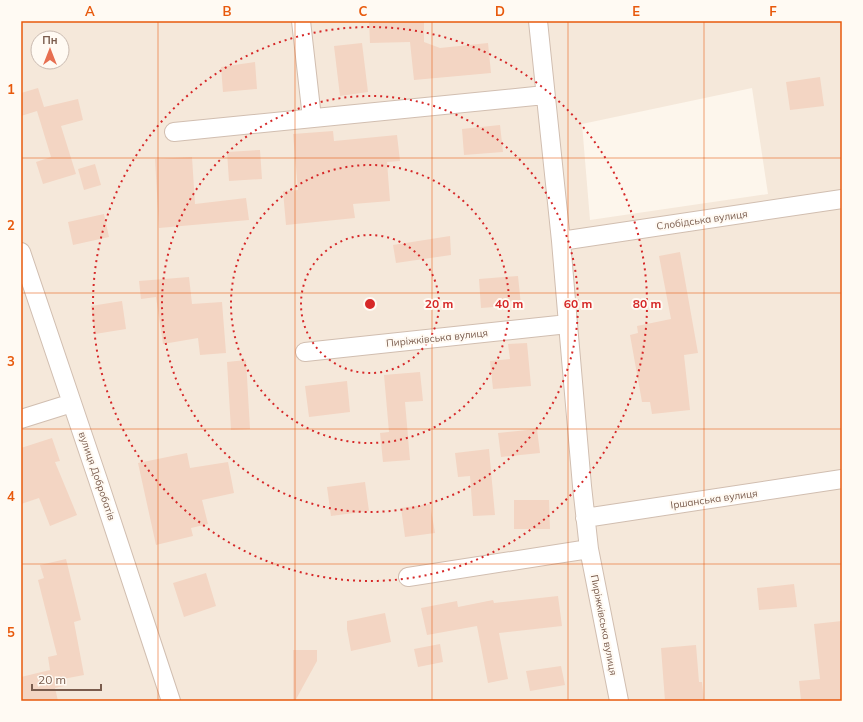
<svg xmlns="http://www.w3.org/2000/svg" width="863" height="722" viewBox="0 0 863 722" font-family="Mulish,sans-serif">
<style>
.residential{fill:#f5e8da;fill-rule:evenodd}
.building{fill:#f3d5c3}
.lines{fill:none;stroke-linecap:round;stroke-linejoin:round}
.minor-casing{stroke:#d1beb0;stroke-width:20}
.minor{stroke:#fff;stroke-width:18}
.grid{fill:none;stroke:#e8590c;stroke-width:1;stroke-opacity:0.55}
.ring{fill:none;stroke:#d62828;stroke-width:2;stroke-dasharray:2 4}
.labels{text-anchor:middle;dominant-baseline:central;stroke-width:4;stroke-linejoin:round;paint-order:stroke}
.street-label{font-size:10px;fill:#7a5c4d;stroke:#fffaf3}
.centre{fill:#d62828;stroke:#fffaf3;stroke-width:2}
.ring-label{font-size:12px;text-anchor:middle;font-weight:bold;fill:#d62828;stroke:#fffaf3;stroke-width:4;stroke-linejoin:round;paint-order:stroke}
.neatline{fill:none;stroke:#e8590c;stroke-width:1.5}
.grid-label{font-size:13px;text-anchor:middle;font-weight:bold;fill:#e8590c}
</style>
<rect width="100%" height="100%" fill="#fdf6ec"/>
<path class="residential" d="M21 21H842V701H21ZM38 38H62V62H38ZM752 88 768 194 590 220 582 124Z"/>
<path class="building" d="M369 21H424V42L440 48 488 43 491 73 414 80 410 42 370 43Z
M362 43 368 92 340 96 334 46Z
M255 62 257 89 223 92 221 67Z
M820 77 824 106 790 110 786 82Z
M38 88 44 107 78 99 83 120 61 126 76 174 43 184 36 162 51 157 37 111 21 116V93Z
M500 125 503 152 464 155 462 129Z
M333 131 334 141 397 135 400 161 387 162 390 201 353 204 355 218 286 225 283 191 298 190 293 134Z
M260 150 262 179 229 181 227 152Z
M192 157 195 204 246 198 249 220 159 228 155 159Z
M95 164 101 185 84 190 78 169Z
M104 214 109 237 73 245 68 222Z
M450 236 451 255 396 263 393 245Z
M680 252 698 353 684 355 690 410 652 414 650 402H642L630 335 638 333 637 326 671 319 659 256Z
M518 276 521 305 481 308 479 279Z
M189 277 192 304 222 302 226 353 200 355 198 338 163 344 156 297 141 299 139 281Z
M122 301 126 329 95 334 91 306Z
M527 343 531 386 493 389 490 361 510 359 508 344Z
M246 360 250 429 231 430 227 362Z
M420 372 423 401 405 402 410 460 383 462 380 433 389 432 384 375Z
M347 381 350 412 309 417 305 386Z
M537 429 540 453 501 457 498 433Z
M52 438 60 461 55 462 77 515 50 526 39 498 21 504V448Z
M489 449 495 515 473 516 470 476 458 477 455 453Z
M187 453 190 468 228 462 234 493 202 500 208 524 191 528 193 536 156 545 138 463Z
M365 482 369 511 331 516 327 487Z
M514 500H549L550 529H514Z
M430 504 435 533 405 537 401 508Z
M66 559 81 620 74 622 84 675 63 679 64 686 55 688 58 701H21V677L50 670 48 657 57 655 38 580 44 578 40 565Z
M206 573 216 606 184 617 173 583Z
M794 584 797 607 759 610 757 588Z
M558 596 562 626 499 633 508 679 488 683 477 626 427 635 421 608 457 601 458 607 493 600 494 603Z
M385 613 391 642 351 651 347 629V621Z
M842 621V701H801L799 681 820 679 814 624Z
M440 644 443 662 418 667 414 649Z
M696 645 699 682H702L704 701H665L661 648Z
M293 650H317V661L295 701H293Z
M561 666 565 685 530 691 526 671Z"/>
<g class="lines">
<defs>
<path id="minor" d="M301 21 312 118
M174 132 545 95
M561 241 842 199
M21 252 98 480 171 701
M305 352 568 324 561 241 538 21
M21 419 72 403
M585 518 842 479
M589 549 619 701
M408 577 589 549 582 486 568 324"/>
</defs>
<use href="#minor" class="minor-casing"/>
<use href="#minor" class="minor"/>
</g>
<path class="grid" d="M158 21V701M295 21V701M432 21V701M568 21V701M704 21V701M21 158H842M21 293H842M21 429H842M21 564H842"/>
<g class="ring">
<circle cx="370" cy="304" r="69"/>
<circle cx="370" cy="304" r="139"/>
<circle cx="370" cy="304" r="208"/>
<circle cx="370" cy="304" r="277"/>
</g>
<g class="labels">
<g class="street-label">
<text transform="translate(702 220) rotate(-8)">Слобідська вулиця</text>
<text transform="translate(437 338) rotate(-6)">Пиріжківська вулиця</text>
<text transform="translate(97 476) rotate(71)">вулиця Добробатів</text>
<text transform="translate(714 499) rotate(-8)">Іршанська вулиця</text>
<text transform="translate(604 625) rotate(79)">Пиріжківська вулиця</text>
</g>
</g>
<circle cx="370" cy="304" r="6" class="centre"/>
<g class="ring-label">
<text x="439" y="308">20 m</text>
<text x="509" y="308">40 m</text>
<text x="578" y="308">60 m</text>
<text x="647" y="308">80 m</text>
</g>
<rect width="863" height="722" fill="none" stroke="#fffaf3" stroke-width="44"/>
<g transform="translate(50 50)"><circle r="19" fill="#fffaf3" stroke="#cabbb1"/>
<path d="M0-3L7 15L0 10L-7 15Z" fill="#e76f51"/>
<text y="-6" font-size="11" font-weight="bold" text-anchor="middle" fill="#7a5c4d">Пн</text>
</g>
<path d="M32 684v6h69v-6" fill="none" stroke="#7a5c4d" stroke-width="2"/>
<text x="38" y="684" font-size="12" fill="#7a5c4d" stroke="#fffaf3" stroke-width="3" paint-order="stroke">20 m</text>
<rect x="22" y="22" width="819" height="678" class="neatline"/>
<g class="grid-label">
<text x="90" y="16">A</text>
<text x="227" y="16">B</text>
<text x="363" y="16">C</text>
<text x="500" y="16">D</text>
<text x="636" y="16">E</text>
<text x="773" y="16">F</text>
<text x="11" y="94">1</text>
<text x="11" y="230">2</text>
<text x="11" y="366">3</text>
<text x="11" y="501">4</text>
<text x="11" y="637">5</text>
</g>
</svg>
